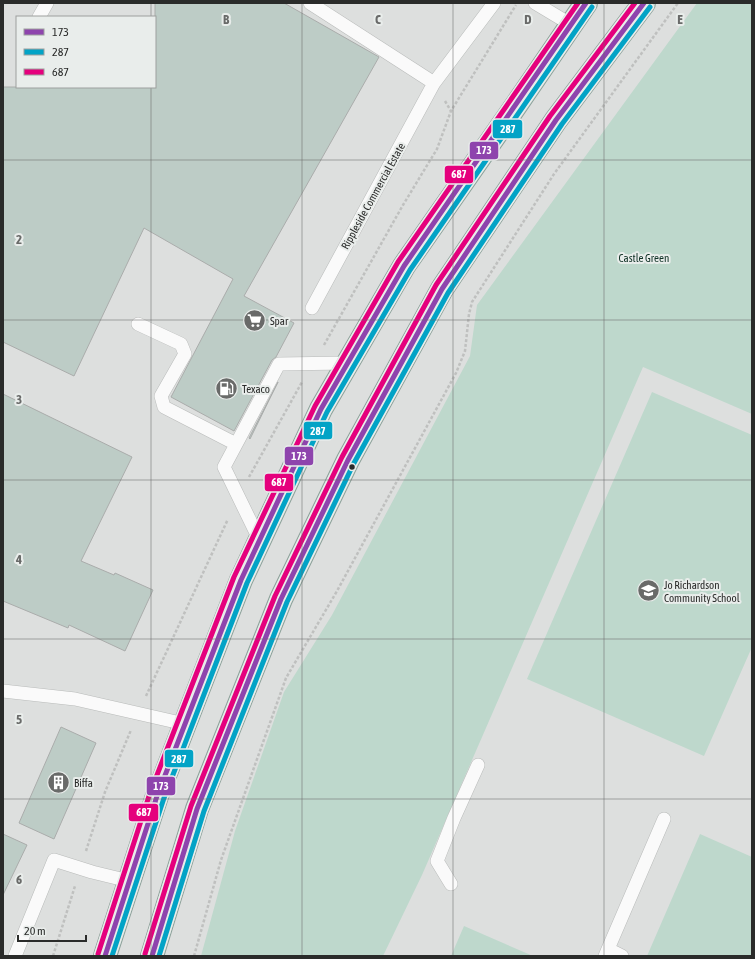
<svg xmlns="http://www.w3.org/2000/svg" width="755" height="959" viewBox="0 0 755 959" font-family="'Asap Condensed',sans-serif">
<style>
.green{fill:#bed8cc}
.building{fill:#bdccc6;stroke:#aaacab}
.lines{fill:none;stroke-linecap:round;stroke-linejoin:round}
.lane-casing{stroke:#b9bbba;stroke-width:14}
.highway-casing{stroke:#8da19a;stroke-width:24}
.path{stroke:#bfc0bf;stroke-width:2.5;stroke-dasharray:3 2;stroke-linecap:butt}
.lane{stroke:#fafafa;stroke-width:13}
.highway{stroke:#c4d6d0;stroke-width:22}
.bus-1-casing{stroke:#e9edeb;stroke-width:8}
.bus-2-casing{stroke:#e9edeb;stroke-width:8}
.bus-3-casing{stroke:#e9edeb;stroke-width:8}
.bus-1{stroke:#8e44ad;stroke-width:5}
.bus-2{stroke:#02a3c6;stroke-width:5}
.bus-3{stroke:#e5007d;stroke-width:5}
.grid{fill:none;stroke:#696a69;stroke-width:1;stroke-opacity:0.55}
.bus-dot{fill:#2a2b2a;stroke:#e9edeb;stroke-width:1.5}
.labels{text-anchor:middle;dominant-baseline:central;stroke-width:4;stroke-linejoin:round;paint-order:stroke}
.street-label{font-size:11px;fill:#2a2b2a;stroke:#e9edeb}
.park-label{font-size:11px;fill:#0e3024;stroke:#e9edeb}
.poi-label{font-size:11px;fill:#2a2b2a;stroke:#e9edeb;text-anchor:start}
.grid-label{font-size:13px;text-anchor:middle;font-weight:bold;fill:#696a69;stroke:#e9edeb;stroke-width:4;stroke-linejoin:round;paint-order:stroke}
.line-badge{stroke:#e9edeb;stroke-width:1.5}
.badge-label{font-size:11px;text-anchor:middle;font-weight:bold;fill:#fff}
</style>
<rect width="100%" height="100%" fill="#dddfde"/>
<path class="green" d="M697 3H752V414L643 367 422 875 383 956H201L235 831 284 692 332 615 470 356 477 305Z
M652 392 752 435V647L704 756 527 679Z
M700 834 752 857V956H647Z
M464 926 533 956H451Z"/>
<path class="building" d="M155 3H284L379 57 244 296 294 323 276 357 272 360 234 431 171 397 233 279 144 228 74 376 3 342V87H155Z
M278 382 250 439 249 438Z
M3 394 132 457 81 561 114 575 115 573 153 590 125 651 69 625 68 628 3 601Z
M61 727 96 743 54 839 19 823Z
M3 834 27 845 3 895Z"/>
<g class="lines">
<defs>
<path id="lane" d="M310 3 434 83
M535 3 570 24
M39 17 47 3
M312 308 434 83 494 3
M138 324 181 344 185 354 161 396 164 407 236 444
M260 541 224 467 279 364 347 363
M3 691 75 699 185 724
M451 884 437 861 454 818 478 765
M608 949 622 956
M15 956 54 860 92 872 129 881
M605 956 664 819"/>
<path id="highway" d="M105 956 157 796 241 580 321 409 404 266 517 104 586 3
M152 956 197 809 281 599 348 460 442 289 556 120 644 3"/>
</defs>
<use href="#lane" class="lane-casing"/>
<use href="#highway" class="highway-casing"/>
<path class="path" d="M445 101 451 111
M324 345 403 205 437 149 451 111 516 5
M249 477 302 382
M146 696 228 519
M86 851 105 792 131 730
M53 956 75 886
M194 956 221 860 286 678 337 591 456 373 465 351 469 314 472 302 554 174 678 3"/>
<use href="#lane" class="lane"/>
<use href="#highway" class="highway"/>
<defs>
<path id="bus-1" d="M105 956 157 796 241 580 321 409 404 266 586 3
M152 956 197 809 281 599 348 460 442 289 556 120 644 3"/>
<path id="bus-2" d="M112 956 164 798 247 583 327 412 410 270 592 7
M159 956 204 811 287 602 354 463 448 293 562 124 650 7"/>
<path id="bus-3" d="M98 954 150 793 234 577 315 406 398 262 578 3
M145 954 191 806 275 596 342 457 436 285 550 116 635 3"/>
</defs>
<use href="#bus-1" class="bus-1-casing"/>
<use href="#bus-2" class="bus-2-casing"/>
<use href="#bus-3" class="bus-3-casing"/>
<use href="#bus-1" class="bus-1"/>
<use href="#bus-2" class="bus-2"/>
<use href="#bus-3" class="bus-3"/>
</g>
<path class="grid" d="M151 3V17M302 3V956M453 3V956M604 3V956M151 87V956M3 160H752M3 320H752M3 480H752M3 639H752M3 799H752"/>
<defs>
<symbol id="supermarket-disc" viewBox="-11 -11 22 22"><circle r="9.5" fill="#696a69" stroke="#e9edeb"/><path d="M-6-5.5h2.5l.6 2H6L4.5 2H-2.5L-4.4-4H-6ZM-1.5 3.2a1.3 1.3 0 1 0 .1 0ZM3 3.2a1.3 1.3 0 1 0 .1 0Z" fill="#fff"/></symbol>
<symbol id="fuel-disc" viewBox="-11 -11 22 22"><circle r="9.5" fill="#696a69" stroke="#e9edeb"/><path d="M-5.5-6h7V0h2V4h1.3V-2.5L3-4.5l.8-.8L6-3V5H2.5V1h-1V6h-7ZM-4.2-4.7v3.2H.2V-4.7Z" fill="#fff"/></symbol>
<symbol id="school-disc" viewBox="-11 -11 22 22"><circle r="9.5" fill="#696a69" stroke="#e9edeb"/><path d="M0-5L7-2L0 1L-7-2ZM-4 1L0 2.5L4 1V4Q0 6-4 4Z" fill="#fff"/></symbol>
<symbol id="building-disc" viewBox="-11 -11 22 22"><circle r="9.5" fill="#696a69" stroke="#e9edeb"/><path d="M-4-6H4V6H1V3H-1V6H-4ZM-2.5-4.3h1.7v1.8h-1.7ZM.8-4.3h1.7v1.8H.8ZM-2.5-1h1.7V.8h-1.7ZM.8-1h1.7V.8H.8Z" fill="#fff"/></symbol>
</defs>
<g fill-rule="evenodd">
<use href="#supermarket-disc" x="242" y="308" width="25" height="25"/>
<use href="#fuel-disc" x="214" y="376" width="25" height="25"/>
<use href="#school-disc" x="636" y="578" width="25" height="25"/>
<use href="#building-disc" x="46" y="770" width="25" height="25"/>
</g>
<circle class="bus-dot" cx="352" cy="467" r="3.5"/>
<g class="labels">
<g class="street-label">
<text transform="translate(373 196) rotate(-61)">Rippleside Commercial Estate</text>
</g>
<g class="park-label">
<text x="644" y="258">Castle Green</text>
</g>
<g class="poi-label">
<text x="270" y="321">Spar</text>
<text x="242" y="389">Texaco</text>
<text x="664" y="585">Jo Richardson<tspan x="664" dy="13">Community School</tspan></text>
<text x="74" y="783">Biffa</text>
</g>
</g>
<g class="grid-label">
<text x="226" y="24">B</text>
<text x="378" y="24">C</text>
<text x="528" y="24">D</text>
<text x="680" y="24">E</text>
<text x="19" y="244">2</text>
<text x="19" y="404">3</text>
<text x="19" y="564">4</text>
<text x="19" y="724">5</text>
<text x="19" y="884">6</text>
</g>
<g class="line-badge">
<rect x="492" y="119" width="31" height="20" rx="4" fill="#02a3c6"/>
<rect x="469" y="141" width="30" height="19" rx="4" fill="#8e44ad"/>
<rect x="444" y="165" width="30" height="19" rx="4" fill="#e5007d"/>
<rect x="303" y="421" width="30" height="19" rx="4" fill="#02a3c6"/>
<rect x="284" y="446" width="30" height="20" rx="4" fill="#8e44ad"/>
<rect x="264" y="473" width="30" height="19" rx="4" fill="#e5007d"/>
<rect x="164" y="749" width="30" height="19" rx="4" fill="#02a3c6"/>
<rect x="146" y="776" width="30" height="20" rx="4" fill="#8e44ad"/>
<rect x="128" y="803" width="31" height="19" rx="4" fill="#e5007d"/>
</g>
<g class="badge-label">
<text x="508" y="133">287</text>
<text x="484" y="154">173</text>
<text x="459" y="178">687</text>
<text x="318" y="435">287</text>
<text x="299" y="460">173</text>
<text x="279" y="486">687</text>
<text x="179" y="763">287</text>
<text x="161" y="790">173</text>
<text x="144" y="816">687</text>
</g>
<rect width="755" height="959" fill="none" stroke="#2a2b2a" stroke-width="8"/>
<rect x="16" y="16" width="140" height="72" fill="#e9edeb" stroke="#9d9f9e"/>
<rect x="24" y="29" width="20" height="6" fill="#8e44ad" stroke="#9d9f9e"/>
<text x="52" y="36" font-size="12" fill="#2a2b2a">173</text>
<rect x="24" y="49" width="20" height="6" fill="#02a3c6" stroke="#9d9f9e"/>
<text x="52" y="56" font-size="12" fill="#2a2b2a">287</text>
<rect x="24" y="69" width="20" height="6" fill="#e5007d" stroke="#9d9f9e"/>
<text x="52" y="76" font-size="12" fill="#2a2b2a">687</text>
<path d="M18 935v6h68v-6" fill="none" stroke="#2a2b2a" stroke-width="2"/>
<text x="24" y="935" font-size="12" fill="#2a2b2a" stroke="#e9edeb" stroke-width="3" paint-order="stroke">20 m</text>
</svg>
